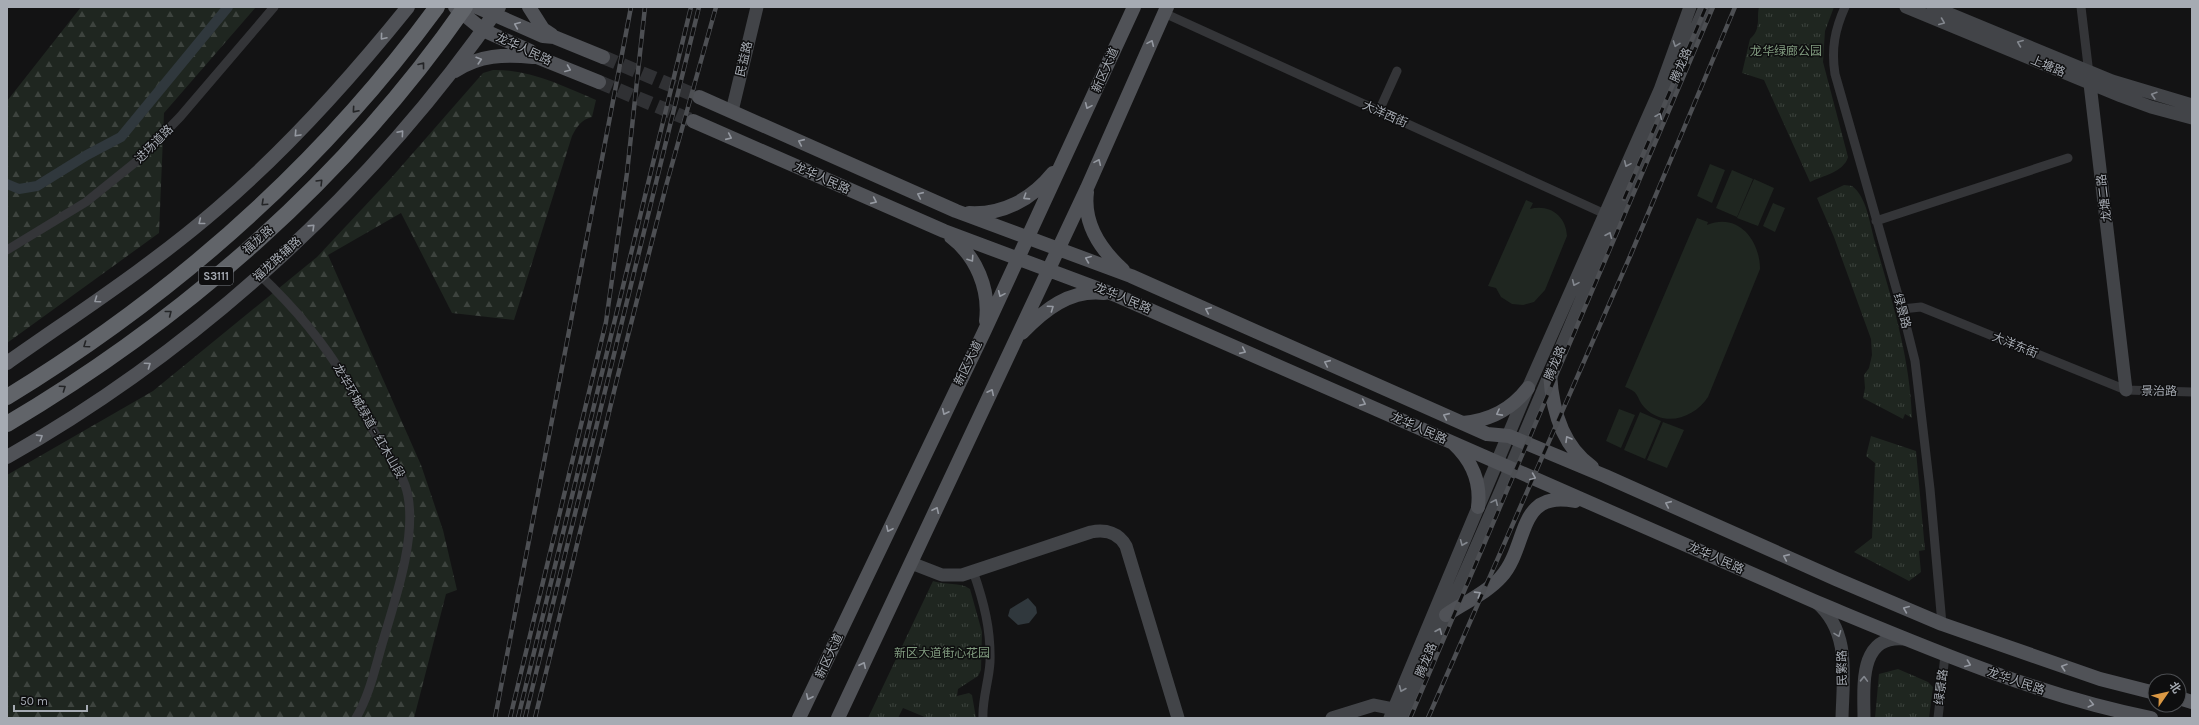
<svg xmlns="http://www.w3.org/2000/svg" width="2199" height="725" viewBox="0 0 2199 725" font-family="Karla,'Noto Sans SC',sans-serif">
<style>
.grass{fill:#1f2620}
.forest{fill:url(#forest-firs)}
.park{fill:url(#park-tufts)}
.water{fill:#30383d}
.lines{fill:none;stroke-linecap:round;stroke-linejoin:round}
.canal{stroke:#30383d;stroke-width:10}
.primary-tunnel{stroke:#303134;stroke-width:14;stroke-dasharray:14 7;stroke-linecap:butt}
.street{stroke:#343538;stroke-width:9}
.secondary{stroke:#424448;stroke-width:13}
.primary{stroke:#505257;stroke-width:14}
.highway{stroke:#616469;stroke-width:16}
.rail-casing{stroke:#4d4f53;stroke-width:4.5}
.rail{stroke:#0e0e0f;stroke-width:3;stroke-dasharray:9;stroke-linecap:butt}
.oneway{stroke:#83878e}
.oneway2{stroke:#9599a1}
.oneway3{stroke:#232426}
.labels{text-anchor:middle;dominant-baseline:central;stroke-width:3;stroke-linejoin:round;paint-order:stroke}
.shield{fill:#0e0e0f;stroke:#787c82;stroke-width:1}
.shield-label{font-size:11px;font-weight:bold;fill:#a6abb3}
.street-label{font-size:12px;fill:#a6abb3;stroke:#0e0e0f}
.park-label{font-size:12px;fill:#809b7f;stroke:#0e0e0f}
</style>
<defs>
<pattern id="forest-firs" width="22" height="20" patternUnits="userSpaceOnUse"><rect width="22" height="20" fill="#1f2620"/><path d="M5 1l3.5 6h-7zM16 11l3.5 6h-7z" fill="#3d433e"/></pattern>
<pattern id="park-tufts" width="24" height="20" patternUnits="userSpaceOnUse"><rect width="24" height="20" fill="#1f2620"/><path d="M3 7l-1-3M5 7V3M7 7l1-3M15 17l-1-3M17 17v-4M19 17l1-3" fill="none" stroke="#3d433e"/></pattern>
</defs>
<rect width="100%" height="100%" fill="#131314"/>
<path class="grass" d="M1710 164 1725 170 1712 203 1697 196Z
M1732 170 1753 179 1737 217 1716 208Z
M1754 179 1774 188 1758 226 1737 218Z
M1526 200 1533 203 1530 209C1550 204 1566 216 1567 236L1545 290 1534 302 1523 305 1512 304 1501 297 1496 288 1488 286Z
M1773 203 1785 208 1775 232 1763 226Z
M1697 218 1708 222 1707 225C1738 212 1760 240 1760 269L1708 397C1694 418 1665 428 1645 408 1635 397 1641 393 1625 387Z
M1619 409 1635 415 1621 448 1606 441Z
M1640 412 1661 421 1645 459 1624 450Z
M1663 422 1684 430 1667 468 1647 460Z"/>
<path class="forest" d="M81 7H256L164 113 159 233 7 343V101Z
M493 70C529 69 563 86 596 100L592 117C581 120 577 126 572 136L514 320 452 313 401 213 328 255 421 465 443 530 457 590 446 594 414 718H7V475L153 391 317 257 392 177 483 73Z"/>
<path class="park" d="M1759 7H1834L1825 31 1823 62 1848 157C1844 172 1822 176 1810 182L1764 80 1742 73 1750 39C1762 28 1756 19 1759 7Z
M1844 185 1852 186C1867 197 1870 225 1875 242 1892 300 1910 357 1912 418L1905 414 1903 419 1863 398 1865 388 1864 375 1869 368 1872 355 1871 339 1834 237 1817 198Z
M1871 436 1916 451 1925 550 1919 551 1921 572 1909 581 1854 552 1872 538 1875 463 1866 456Z
M933 581C945 585 960 582 970 589L982 632 981 670 978 676 958 689 957 696 969 693 972 695 976 718H927L903 708 898 718H868Z
M1898 669 1928 682 1933 687 1929 718H1875L1879 674Z"/>
<path class="water" d="M1028 598 1036 607 1037 613 1029 623 1018 625 1008 616 1010 609Z"/>
<g class="lines">
<path class="canal" d="M7 184 19 189 37 186 87 155 121 137 228 7"/>
<path class="primary-tunnel" d="M603 57 699 97
M599 82 693 121"/>
<path class="street" d="M1845 7C1835 29 1831 49 1835 74L1902 309 1915 361 1930 489 1942 624
M2081 7 2089 74
M1164 13 1605 214
M1379 111 1397 71
M1876 221 2068 158
M7 250 86 202 137 161 180 117 274 7
M260 275C293 306 322 340 346 380 357 399 366 419 378 438 389 457 404 474 408 496 416 540 395 600 383 641 375 668 370 694 356 718
M1902 309 1921 307 2126 390 2192 392
M973 571C984 602 991 630 990 662 989 681 982 699 983 718
M1938 718 1945 655"/>
<path class="secondary" d="M1906 7 2121 96 2151 107 2192 118
M1933 7 2112 81 2192 105
M2090 84 2126 390
M732 111 757 7
M911 563 942 575H962L1091 532C1106 529 1119 533 1126 546L1178 718
M1816 602C1851 631 1843 677 1842 718
M1332 718 1374 705 1394 709
M1390 718 1528 388 1660 90 1690 7
M1402 718 1501 490 1705 7
M1864 718C1864 687 1858 634 1905 639"/>
<path class="primary" d="M455 7 483 30 530 51 537 57 599 82
M477 7 543 36 554 37 603 57
M529 7 543 29 552 35
M455 71C479 55 505 54 533 57
M699 97 956 211 1131 276 1487 434 1509 436 1605 476 1836 579 1942 624 2100 679 2155 693
M693 121 944 231 1118 296 1816 602C1925 647 2035 695 2151 718
M1087 192C1083 223 1101 250 1123 270
M969 213C1003 215 1032 199 1053 173
M951 237C976 256 990 289 986 321
M1022 333C1044 310 1070 289 1104 293
M7 363C78 313 151 266 217 209 287 149 350 79 408 7
M1550 374C1552 408 1562 446 1592 467
M1463 423C1490 420 1511 410 1528 388
M1454 444C1472 461 1481 483 1478 507
M7 457C198 349 374 188 499 7
M1446 615C1463 603 1487 593 1501 577 1529 546 1516 489 1575 501
M2179 698 2192 702
M799 718 984 332 1134 7
M838 718 1087 188 1167 7"/>
<path class="highway" d="M7 397C174 295 321 165 437 7
M7 424C186 318 346 178 465 7"/>
<defs>
<path id="rail" d="M1624 199 1706 7
M495 718 631 7
M510 718 606 322 627 173 645 7
M518 718 691 7
M525 718 699 7
M535 718 618 375 666 186 716 7
M1410 718 1713 7
M1428 718 1631 254 1735 7"/>
</defs>
<use href="#rail" class="rail-casing"/>
<use href="#rail" class="rail"/>
</g>
<defs><path id="oneway-chevron" d="M-2-3.5L2.5 0L-2 3.5" fill="none" stroke-width="1.6" stroke-linecap="round" stroke-linejoin="round"/></defs>
<g class="oneway">
<use href="#oneway-chevron" transform="translate(1942 22) rotate(22)"/>
<use href="#oneway-chevron" transform="translate(2020 43) rotate(-158)"/>
<use href="#oneway-chevron" transform="translate(1676 44) rotate(110)"/>
<use href="#oneway-chevron" transform="translate(2154 95) rotate(-163)"/>
<use href="#oneway-chevron" transform="translate(1659 116) rotate(-67)"/>
<use href="#oneway-chevron" transform="translate(1627 164) rotate(114)"/>
<use href="#oneway-chevron" transform="translate(1609 235) rotate(-67)"/>
<use href="#oneway-chevron" transform="translate(1575 283) rotate(114)"/>
<use href="#oneway-chevron" transform="translate(1495 502) rotate(-66)"/>
<use href="#oneway-chevron" transform="translate(1463 543) rotate(113)"/>
<use href="#oneway-chevron" transform="translate(1439 631) rotate(-67)"/>
<use href="#oneway-chevron" transform="translate(1838 634) rotate(69)"/>
<use href="#oneway-chevron" transform="translate(1864 679) rotate(-88)"/>
<use href="#oneway-chevron" transform="translate(1402 689) rotate(113)"/>
</g>
<g class="oneway2">
<use href="#oneway-chevron" transform="translate(517 25) rotate(-157)"/>
<use href="#oneway-chevron" transform="translate(383 37) rotate(130)"/>
<use href="#oneway-chevron" transform="translate(1151 43) rotate(-66)"/>
<use href="#oneway-chevron" transform="translate(479 60) rotate(-17)"/>
<use href="#oneway-chevron" transform="translate(568 69) rotate(22)"/>
<use href="#oneway-chevron" transform="translate(1088 106) rotate(114)"/>
<use href="#oneway-chevron" transform="translate(401 133) rotate(-49)"/>
<use href="#oneway-chevron" transform="translate(297 134) rotate(133)"/>
<use href="#oneway-chevron" transform="translate(729 137) rotate(24)"/>
<use href="#oneway-chevron" transform="translate(801 142) rotate(-156)"/>
<use href="#oneway-chevron" transform="translate(1098 162) rotate(-66)"/>
<use href="#oneway-chevron" transform="translate(920 195) rotate(-156)"/>
<use href="#oneway-chevron" transform="translate(1026 197) rotate(147)"/>
<use href="#oneway-chevron" transform="translate(874 201) rotate(24)"/>
<use href="#oneway-chevron" transform="translate(201 222) rotate(141)"/>
<use href="#oneway-chevron" transform="translate(312 227) rotate(-44)"/>
<use href="#oneway-chevron" transform="translate(971 259) rotate(56)"/>
<use href="#oneway-chevron" transform="translate(1088 259) rotate(-158)"/>
<use href="#oneway-chevron" transform="translate(1001 294) rotate(114)"/>
<use href="#oneway-chevron" transform="translate(97 300) rotate(145)"/>
<use href="#oneway-chevron" transform="translate(1051 308) rotate(-35)"/>
<use href="#oneway-chevron" transform="translate(1208 310) rotate(-156)"/>
<use href="#oneway-chevron" transform="translate(1243 351) rotate(24)"/>
<use href="#oneway-chevron" transform="translate(1327 363) rotate(-156)"/>
<use href="#oneway-chevron" transform="translate(148 365) rotate(-35)"/>
<use href="#oneway-chevron" transform="translate(991 392) rotate(-64)"/>
<use href="#oneway-chevron" transform="translate(1363 403) rotate(24)"/>
<use href="#oneway-chevron" transform="translate(945 412) rotate(116)"/>
<use href="#oneway-chevron" transform="translate(1499 413) rotate(152)"/>
<use href="#oneway-chevron" transform="translate(1446 416) rotate(-156)"/>
<use href="#oneway-chevron" transform="translate(40 437) rotate(-32)"/>
<use href="#oneway-chevron" transform="translate(1568 439) rotate(-120)"/>
<use href="#oneway-chevron" transform="translate(1533 477) rotate(23)"/>
<use href="#oneway-chevron" transform="translate(1668 504) rotate(-156)"/>
<use href="#oneway-chevron" transform="translate(936 510) rotate(-65)"/>
<use href="#oneway-chevron" transform="translate(889 529) rotate(115)"/>
<use href="#oneway-chevron" transform="translate(1786 557) rotate(-156)"/>
<use href="#oneway-chevron" transform="translate(1478 594) rotate(-32)"/>
<use href="#oneway-chevron" transform="translate(1906 609) rotate(-157)"/>
<use href="#oneway-chevron" transform="translate(1968 664) rotate(21)"/>
<use href="#oneway-chevron" transform="translate(863 665) rotate(-65)"/>
<use href="#oneway-chevron" transform="translate(2064 667) rotate(-162)"/>
<use href="#oneway-chevron" transform="translate(809 697) rotate(115)"/>
<use href="#oneway-chevron" transform="translate(2091 704) rotate(14)"/>
</g>
<g class="oneway3">
<use href="#oneway-chevron" transform="translate(422 65) rotate(-52)"/>
<use href="#oneway-chevron" transform="translate(355 110) rotate(131)"/>
<use href="#oneway-chevron" transform="translate(320 182) rotate(-45)"/>
<use href="#oneway-chevron" transform="translate(264 203) rotate(137)"/>
<use href="#oneway-chevron" transform="translate(169 313) rotate(-38)"/>
<use href="#oneway-chevron" transform="translate(86 345) rotate(145)"/>
<use href="#oneway-chevron" transform="translate(63 388) rotate(-35)"/>
</g>
<g class="labels">
<rect class="shield" x="199" y="267" width="34" height="18" rx="3"/>
<g class="shield-label">
<text x="216" y="276">S3111</text>
</g>
<g class="street-label">
<text transform="translate(524 49) rotate(25)">龙华人民路</text>
<text transform="translate(744 59) rotate(-77)">民益路</text>
<text transform="translate(1681 65) rotate(-67)">腾龙路</text>
<text transform="translate(2048 66) rotate(23)">上塘路</text>
<text transform="translate(1105 70) rotate(-66)">新区大道</text>
<text transform="translate(1385 114) rotate(24)">大洋西街</text>
<text transform="translate(154 144) rotate(-45)">进场道路</text>
<text transform="translate(822 178) rotate(24)">龙华人民路</text>
<text transform="translate(2104 198) rotate(-97)">龙塘二路</text>
<text transform="translate(258 240) rotate(-41)">福龙路</text>
<text transform="translate(277 259) rotate(-42)">福龙路辅路</text>
<text transform="translate(1123 298) rotate(23)">龙华人民路</text>
<text transform="translate(1902 311) rotate(75)">绿景路</text>
<text transform="translate(2015 345) rotate(22)">大洋东街</text>
<text transform="translate(968 363) rotate(-64)">新区大道</text>
<text transform="translate(1555 363) rotate(-67)">腾龙路</text>
<text transform="translate(2159 391) rotate(1)">景治路</text>
<text transform="translate(369 421) rotate(60)">龙华环城绿道 - 红木山段</text>
<text transform="translate(1419 428) rotate(24)">龙华人民路</text>
<text transform="translate(1716 558) rotate(24)">龙华人民路</text>
<text transform="translate(829 656) rotate(-65)">新区大道</text>
<text transform="translate(1426 660) rotate(-67)">腾龙路</text>
<text transform="translate(1842 668) rotate(-91)">民繁路</text>
<text transform="translate(2016 681) rotate(19)">龙华人民路</text>
<text transform="translate(1941 687) rotate(-83)">绿景路</text>
</g>
<g class="park-label">
<text x="1786" y="51">龙华绿廊公园</text>
<text x="942" y="653">新区大道街心花园</text>
</g>
</g>
<rect width="2199" height="725" fill="none" stroke="#a6abb3" stroke-width="16"/>
<g transform="translate(2167 693) rotate(56)"><circle r="19" fill="#0e0e0f" stroke="#4b4d51"/>
<path d="M0-3L7 15L0 10L-7 15Z" fill="#da9844"/>
<text y="-6" font-size="11" font-weight="bold" text-anchor="middle" fill="#a6abb3">北</text>
</g>
<path d="M14 705v6h73v-6" fill="none" stroke="#a6abb3" stroke-width="2"/>
<text x="20" y="705" font-size="12" fill="#a6abb3" stroke="#0e0e0f" stroke-width="3" paint-order="stroke">50 m</text>
</svg>
